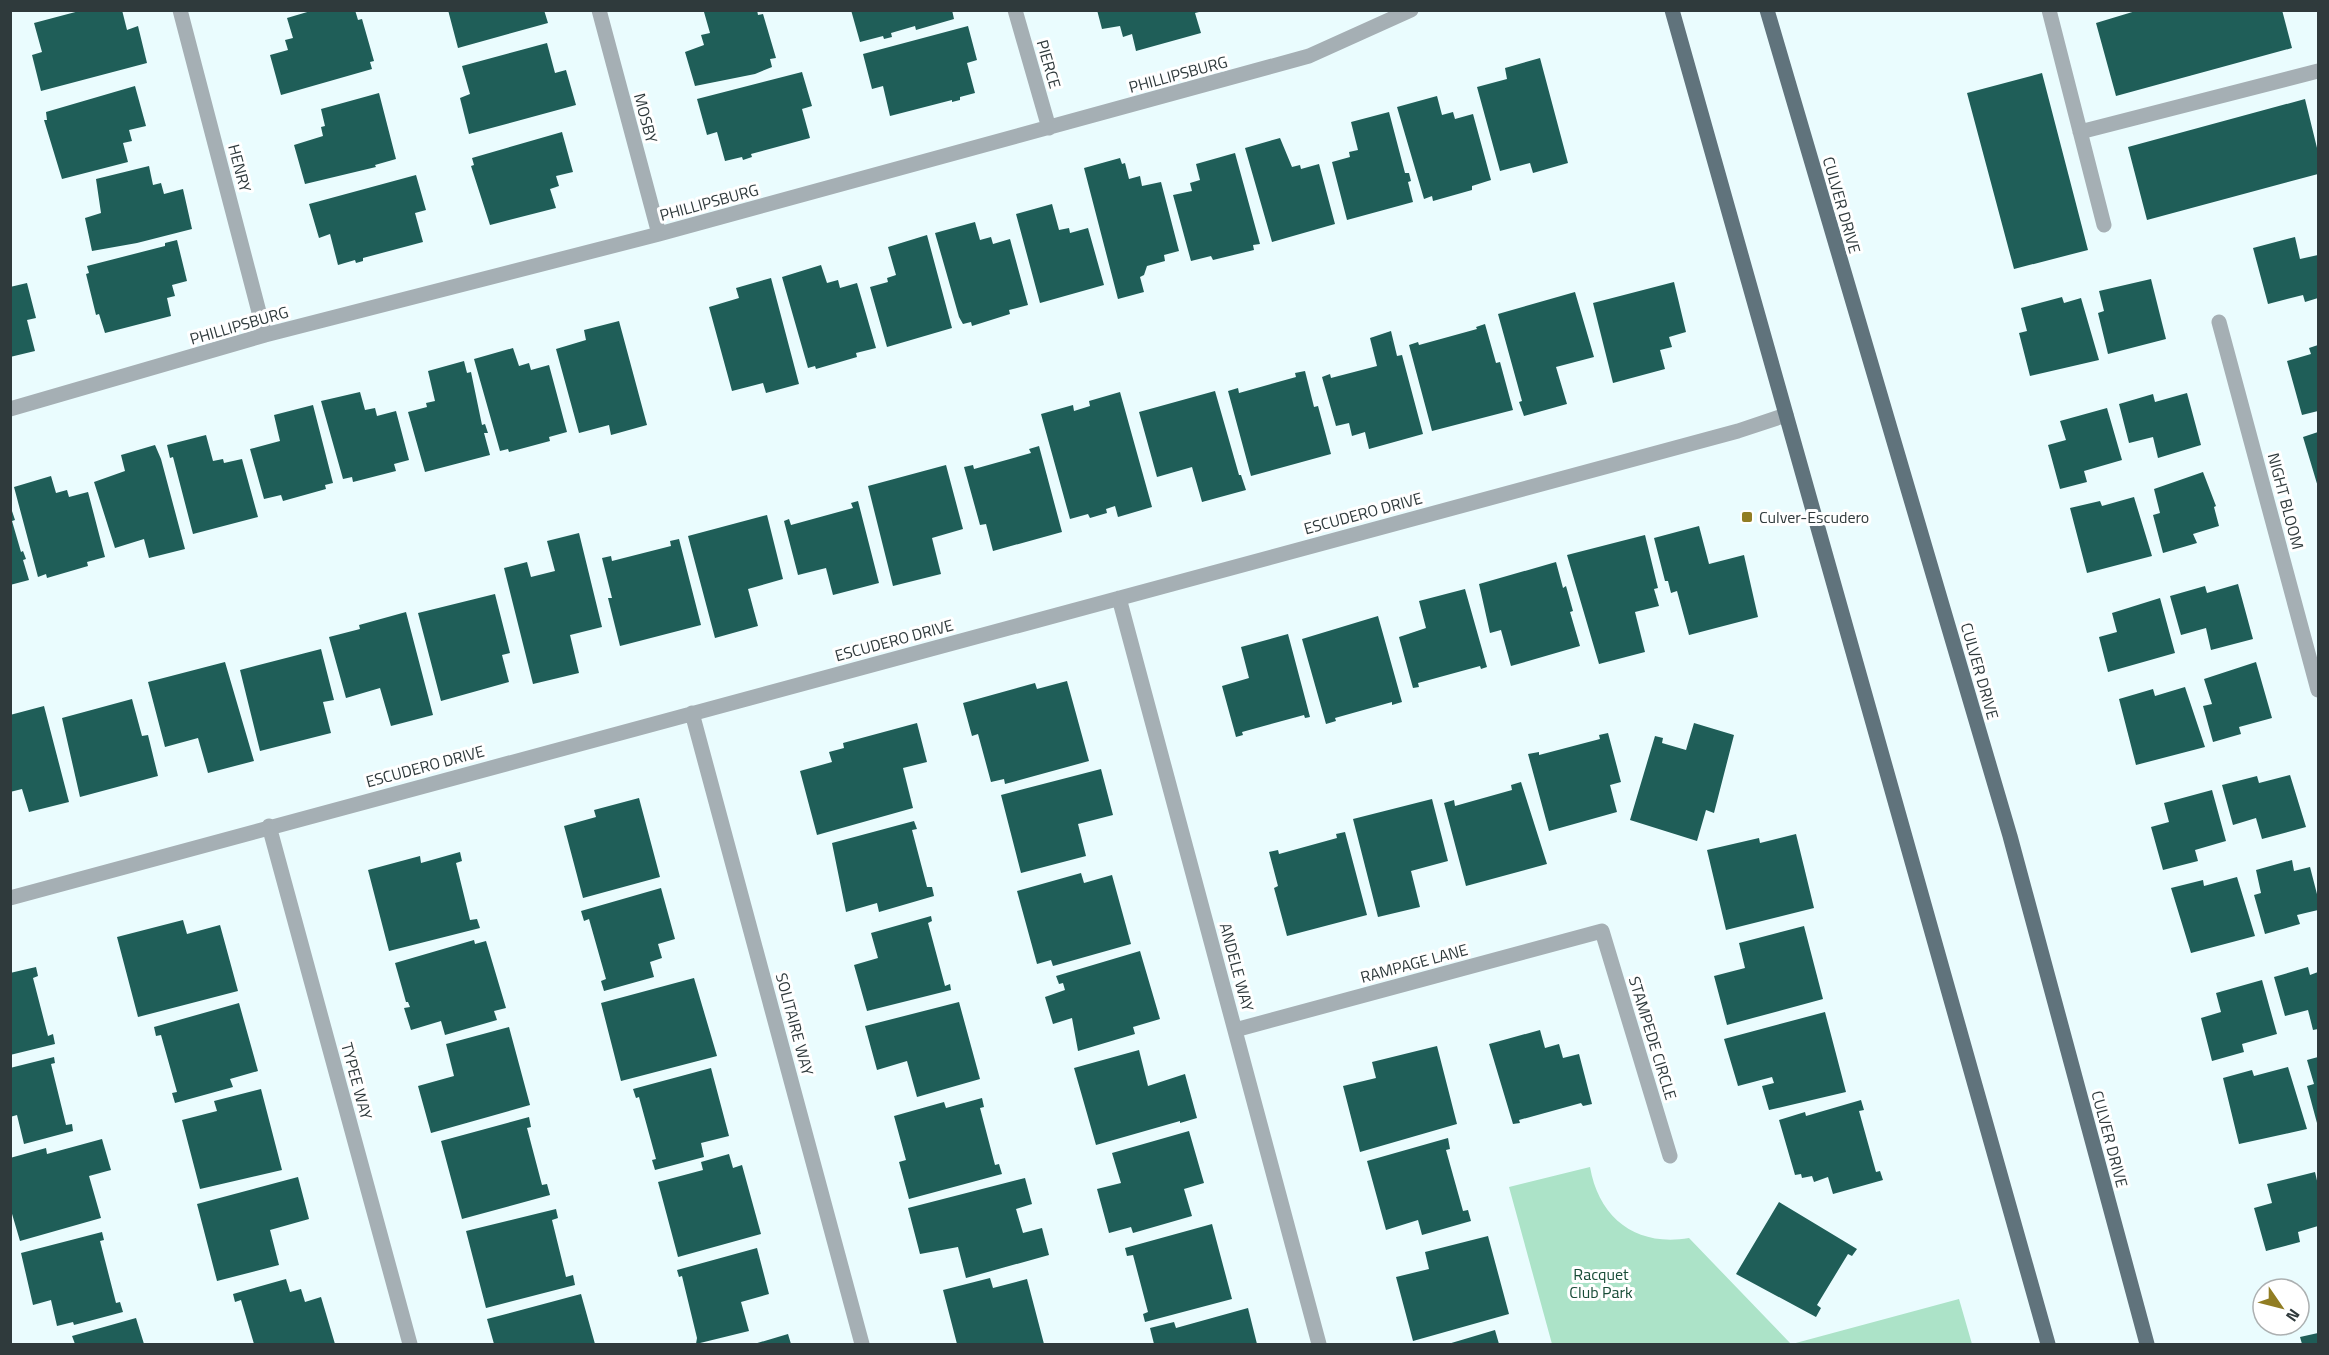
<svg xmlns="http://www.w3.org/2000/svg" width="2329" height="1355" viewBox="0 0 2329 1355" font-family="'Titillium Web',sans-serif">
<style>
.green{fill:#ace3c8}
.building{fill:#1f5e58}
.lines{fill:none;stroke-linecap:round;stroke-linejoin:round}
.service{stroke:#a5afb4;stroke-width:15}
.minor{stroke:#a5afb4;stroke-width:15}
.primary{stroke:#60737c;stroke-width:15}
.poi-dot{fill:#917d23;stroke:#fff;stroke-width:2}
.labels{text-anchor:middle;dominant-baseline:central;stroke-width:6;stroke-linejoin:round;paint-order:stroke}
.street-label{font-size:16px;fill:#2f3a3c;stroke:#fff}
.poi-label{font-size:16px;fill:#2f3a3c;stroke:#fff;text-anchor:start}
.park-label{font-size:16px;fill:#184c37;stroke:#fff}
</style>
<rect width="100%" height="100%" fill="#eafcfe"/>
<path class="green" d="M1590 1167C1599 1219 1637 1247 1689 1238L1791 1344H1552L1509 1187Z
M1959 1299 1972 1344H1792Z"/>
<path class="building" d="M83 10H122L127 30 138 26 147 63 41 91 32 55 42 52 34 23Z
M314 10H355L358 20 362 19 374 61 370 62 372 69 281 95 270 55 288 50 285 40 293 38 287 18Z
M448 10H544L548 23 458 48Z
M711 10H757L758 15 763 14 776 58 770 59 772 67 755 74 695 86 685 52 704 45 701 35 710 33 704 12Z
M851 10H952L954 19 916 30 915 26 891 33 892 37 884 39 883 36 860 42Z
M1097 10H1203V11L1195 13 1201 33 1136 51 1132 34 1123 37 1120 26 1102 29Z
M2139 10H2282L2292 48 2116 96 2096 23Z
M968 26 977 60 967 63 975 93 960 97V100L952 102V100L890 116 883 86 872 89 863 54Z
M547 43 555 73 566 70 576 105 469 134 460 98 470 94 462 66Z
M1540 58 1568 163 1533 173 1530 163 1500 171 1477 87 1507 79 1505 68Z
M802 72 812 106 802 109 810 138 751 154 752 157 743 160 742 157 725 161 717 132 707 135 697 99Z
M2042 73 2088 250 2014 269 1967 93Z
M135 86 146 126 129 130 132 141 123 143 128 162 62 179 44 120H47L46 112Z
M379 93 396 159 375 165 376 167 305 184 294 145 323 136 321 127 325 126 321 109Z
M1437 96 1442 115 1453 112 1455 119 1473 114 1491 180 1472 186V190L1433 201 1432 196 1424 199 1397 107Z
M2305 99 2318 152V174L2147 220 2128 147Z
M1389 112 1405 173H1409L1411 181 1408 182 1413 202 1347 220 1332 162 1350 157 1349 152 1358 150 1351 122Z
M562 132 573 172 556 176 559 186 550 189 556 208 490 225 471 166 474 165 472 158Z
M1280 138 1292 167 1300 165 1301 169 1319 164 1335 224 1272 242 1245 148Z
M1235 153 1260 244 1253 245 1254 250 1213 260 1211 256 1191 261 1173 195 1192 191 1190 183 1200 180 1196 164Z
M1120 158 1122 164 1125 163 1129 179 1140 176 1142 186 1161 182 1179 251 1164 255 1165 261 1147 266 1144 275 1140 277 1144 292 1118 299 1084 168Z
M149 166 153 185 161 183 164 194 183 189 192 229 137 243 92 251 85 218 101 213 96 179Z
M416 175 426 210 415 213 423 242 363 258V261L356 263 355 260 338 265 330 234 319 238 309 204Z
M1052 204 1059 230 1069 228 1070 233 1088 228 1104 285 1040 303 1016 214Z
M975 222 980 240 991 237 993 244 1010 239 1028 305 1009 310 1010 314 972 326 971 322 963 324 959 317 935 233Z
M927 235 952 328 887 347 870 287 888 282 887 278 896 275 888 247Z
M2295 237 2300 259 2318 255V298L2305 302 2303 295 2268 304 2253 248Z
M177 240 187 281 172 285 175 296 167 298 171 316 105 333 99 314 96 315 86 274 89 273 87 266 165 246V243Z
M821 265 827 283 838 280 840 288 857 283 876 348 856 353 857 357 816 369 815 366 808 368 782 277Z
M771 278 799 384 766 393 763 383 732 391 709 307 739 298 736 288Z
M2151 279 2166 339 2108 354 2098 313 2104 311 2099 291Z
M1674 282 1686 332 1669 337 1672 347 1660 350 1665 369 1613 383 1593 303Z
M27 283 36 318 27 320 35 351 10 357V287Z
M1575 292 1594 357 1556 367 1567 404 1524 416 1519 402 1522 401 1498 314Z
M2062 297 2064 303 2081 298 2099 360 2030 376 2019 333 2027 331 2021 308Z
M619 321 647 425 611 435 609 425 579 433 556 349 586 340 584 330Z
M1485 324 1496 363 1500 362 1513 410 1432 431 1409 345 1418 342 1419 345 1477 329 1476 327Z
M1391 331 1397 356 1402 355 1423 434 1369 449 1365 432 1352 436 1349 423 1336 426 1322 377 1330 374 1331 378 1377 366 1370 338Z
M2318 345V411L2302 415 2287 361 2311 354 2309 348Z
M513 348 519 366 529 363 531 370 549 365 567 432 549 437 550 441 509 452 508 449 500 451 474 359Z
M464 361 467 373 471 372 482 425 485 424 488 433H484L490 455 425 472 408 412 427 407 426 403 435 401 428 371Z
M1305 371 1314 407 1318 406 1331 454 1251 476 1228 391 1238 388 1239 393 1296 377 1295 373Z
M1215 391 1239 475H1241L1246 490 1202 502 1192 467 1157 477 1139 412Z
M360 392 365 410 375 408 377 416 396 411 409 460 394 464 396 471 353 482 352 477 343 479 321 401Z
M1120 392 1152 507 1118 517 1115 506 1106 509 1107 513 1090 518 1088 514 1070 519 1041 414 1073 405 1074 411 1090 406 1089 401Z
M2187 393 2201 445 2158 458 2153 437 2129 443 2119 404 2153 394 2155 402Z
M313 405 333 483 325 485 326 489 283 501 281 495 264 499 250 449 280 441 274 415Z
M2107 408 2122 460 2084 471 2087 482 2060 489 2048 445 2066 440 2060 421Z
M2318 432V487L2303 437Z
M206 435 213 461 223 459 224 463 242 459 258 517 193 534 173 457 170 458 167 445Z
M155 445 161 459 185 549 149 558 144 539 115 548 94 482 125 471 121 455Z
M1039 446 1062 532 993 551 986 524 980 525 964 467 973 465 974 469 1031 453 1029 449Z
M946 465 963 529 932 538 941 574 893 586 868 486Z
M2203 472 2216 506 2214 507 2219 526 2193 534 2197 543 2163 553 2153 515 2160 513 2154 489Z
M51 476 56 493 67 490 69 497 88 492 105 557 87 562 88 566 47 578 46 574 38 577 14 487Z
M2134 497 2152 556 2087 573 2070 508 2100 501 2102 506Z
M858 501 879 583 833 595 826 568 798 575 784 521 789 519 791 525 853 508 851 503Z
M11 508 15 520 12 521 21 552 23 551 26 559 23 560 29 580 10 585Z
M767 515 783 579 748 589 758 626 715 638 688 536Z
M1699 526 1709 564 1744 555 1758 617 1689 635 1677 591 1671 593 1668 581H1665L1654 538Z
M579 533 602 627 570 635 579 673 533 684 504 568 527 562 531 577 555 571 547 541Z
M1645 535 1658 588 1654 589 1659 606 1635 612 1645 652 1599 664 1567 555Z
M679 539 701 625 620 646 608 598H612L602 558 611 556 612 561 671 546 670 541Z
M1556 562 1563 588 1566 586 1573 611 1570 612 1580 646 1511 666 1501 630 1490 633 1479 584Z
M2238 584 2253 639 2211 650 2206 628 2181 635 2170 596 2205 586 2207 593Z
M1465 589 1487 667 1481 669 1480 666 1418 683 1419 687 1413 688 1399 637 1426 628 1419 601Z
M495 594 510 653 502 655 509 682 441 701 418 613Z
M2160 598 2175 653 2108 672 2099 637 2117 632 2112 613Z
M406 612 433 715 391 726 380 688 346 698 329 637 360 629 359 625Z
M1378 616 1402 702 1392 705V702L1335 718 1336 721 1326 724 1302 639Z
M1288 634 1310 717 1305 718 1304 715 1242 732 1243 735 1236 737 1222 686 1249 678 1241 647Z
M321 649 334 700 323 702 331 733 260 751 240 670Z
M225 662 254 761 208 773 198 738 165 747 148 682Z
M2256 662 2272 718 2239 727 2241 734 2213 742 2203 706 2212 704 2204 679Z
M1067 681 1089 761 1005 784 1004 779 991 782 978 734 972 736 963 703 1035 683 1037 689Z
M2185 687 2205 747 2136 765 2119 699 2153 689 2155 696Z
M132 699 142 736 148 735 158 776 80 797 62 718Z
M44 706 69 802 29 812 22 789 10 792V715Z
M917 723 927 762 903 768 913 808 817 835 800 771 832 762 829 752 844 748 843 743Z
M1694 723 1734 735 1714 813 1706 810 1697 841 1630 820 1655 736 1663 738 1662 743 1686 750Z
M1608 733 1621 782 1610 785 1617 812 1549 831 1528 754 1539 752V755L1600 739 1599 735Z
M1101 769 1113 815 1078 824 1086 856 1021 873 1001 795Z
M2290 775 2306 827 2262 839 2256 818 2233 825 2222 785 2257 776 2259 783Z
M1521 782 1547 864 1466 886 1444 803 1454 800 1455 806 1512 790 1511 785Z
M2212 790 2226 841 2195 850 2198 861 2163 870 2151 827 2169 822 2164 803Z
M639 798 660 877 583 898 564 826 596 817 594 810Z
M1432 799 1448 861 1411 871 1420 907 1378 917 1353 819Z
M914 821 917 829 912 830 927 887H932L934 896 879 912 877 903 846 912 832 843Z
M1345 832 1367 915 1287 936 1274 888 1278 886 1269 852 1278 850 1279 854 1337 838 1336 834Z
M1796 834 1814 908 1726 930 1707 850 1759 838 1760 843Z
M460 852 462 861 456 863 470 920 477 919 480 928 389 951 368 870 420 856 421 863Z
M2292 860 2294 871 2310 867 2318 898V910L2297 915 2300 924 2265 934 2254 895 2261 893 2256 870Z
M1081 873 1084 883 1112 875 1131 944 1053 966 1051 960 1037 964 1017 891Z
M2237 877 2255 936 2191 953 2171 888 2203 880 2204 886Z
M661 888 675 939 658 944 662 958 650 962 654 977 604 991 601 981 606 979 589 919 584 921 581 911Z
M931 916 932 921 928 923 945 986 950 984 951 990 867 1011 854 965 878 958 871 933Z
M183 920 187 934 220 925 238 991 138 1017 117 937Z
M1804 926 1823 999 1727 1025 1714 976 1745 968 1739 943Z
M474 940 475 944 486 941 506 1008 494 1011 497 1020 445 1035 441 1021 411 1030 404 1008 410 1007 408 1002H406L395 963Z
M1140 951 1160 1019 1133 1027 1135 1034 1078 1051 1072 1018 1053 1024 1045 997 1065 990 1063 983 1059 984 1056 976Z
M36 967 38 976 33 978 48 1036 53 1034 55 1044 10 1055V973Z
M2308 967 2310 975 2318 972V1029L2313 1030 2308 1010 2285 1016 2274 977Z
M694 978 717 1056 621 1081 601 1003Z
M2262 980 2277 1034 2242 1044 2244 1052 2212 1061 2201 1018 2221 1012 2216 993Z
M959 1002 980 1079 917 1097 907 1061 877 1070 865 1026Z
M239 1003 258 1071 230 1079 233 1087 175 1103 172 1093 177 1092 161 1035 156 1036 154 1027Z
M1825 1012 1846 1092 1769 1110 1762 1086 1774 1083 1772 1077 1738 1086 1724 1039Z
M509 1027 530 1105 431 1133 418 1086 454 1076 446 1044Z
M1540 1030 1545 1048 1559 1044 1563 1058 1579 1054 1592 1104 1583 1106 1581 1103 1519 1120 1520 1123 1513 1124 1489 1044Z
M1437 1046 1457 1124 1360 1152 1343 1086 1376 1078 1372 1062Z
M1139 1050 1148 1086 1185 1074 1197 1118 1180 1123V1121L1096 1145 1074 1068Z
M54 1057 55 1063 51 1064 66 1125 72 1124 73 1131 24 1144 17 1115 10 1117V1068Z
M2318 1057V1122L2317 1123 2307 1086 2314 1084 2307 1060Z
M2288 1067 2307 1129 2239 1144 2223 1078 2252 1070 2254 1076Z
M711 1068 729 1136 701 1143 704 1157 655 1170 652 1160 656 1159 639 1097 636 1098 633 1089Z
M261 1089 282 1170 200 1189 182 1120 217 1111 214 1101Z
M982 1098 984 1107 980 1108 995 1165 999 1164 1002 1174 909 1199 899 1162 906 1160 894 1116 944 1102 946 1108Z
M1861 1100 1864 1110 1859 1111 1876 1172 1880 1171 1883 1180 1833 1194 1828 1177 1814 1182 1812 1176 1802 1178 1801 1174 1795 1175 1779 1120 1805 1112 1806 1116Z
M529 1117 531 1127 527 1128 542 1185 547 1184 550 1195 462 1219 441 1141Z
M1189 1131 1204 1183 1184 1189 1192 1216 1133 1233 1131 1227 1109 1233 1097 1189 1121 1183 1112 1153Z
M1448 1138 1450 1149 1446 1150 1463 1211 1468 1210 1471 1221 1422 1235 1418 1220 1386 1230 1367 1161Z
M102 1139 111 1170 89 1176 101 1218 20 1241 10 1207V1158L46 1148 47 1154Z
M729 1154 733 1168 742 1165 761 1234 678 1257 658 1182 703 1170 701 1162Z
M2315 1172 2318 1185V1226L2298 1232 2300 1242 2266 1251 2254 1208 2272 1203 2267 1184Z
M298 1177 309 1219 270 1230 279 1265 217 1281 197 1204Z
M1025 1178 1032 1204 1016 1209 1023 1233 1042 1228 1049 1255 966 1278 958 1247 920 1254 908 1208Z
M1779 1202 1857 1249 1852 1256 1848 1254 1817 1305 1821 1308 1816 1317 1736 1274Z
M556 1209 558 1218 552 1220 566 1277 573 1275 575 1285 486 1308 466 1231Z
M1212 1224 1232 1299 1145 1322 1143 1314 1148 1312 1133 1255 1127 1256 1125 1248Z
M102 1232 104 1240 100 1241 116 1303 120 1302 123 1312 74 1325 73 1322 57 1326 51 1300 33 1305 21 1253Z
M1488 1236 1509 1314 1413 1341 1396 1277 1429 1269 1425 1252Z
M757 1248 769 1294 741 1302 749 1331 696 1344 697 1338 682 1276 679 1277 677 1270Z
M990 1278 993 1288 1027 1279 1044 1344H957L943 1290Z
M286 1279 290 1292 301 1289 305 1302 321 1297 335 1344H254L241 1300 235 1302 233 1294Z
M581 1294 595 1344H494L487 1319Z
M1248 1308 1257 1344H1154L1150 1328 1174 1322 1176 1328Z
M136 1318 144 1344H75L72 1336Z
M1495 1330 1499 1344H1448Z
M2318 1333V1344H2302L2300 1337Z
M788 1334 791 1344H754Z"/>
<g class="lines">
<path class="service" d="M2049 10 2104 225
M2080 132 2318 71"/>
<path class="minor" d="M180 10 265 335
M599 10 659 234
M1015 10 1049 128
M2219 322 2318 690
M10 409 265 335 659 234 1309 56 1411 10
M1119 598 1319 1344
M692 713 862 1344
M269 826 410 1344
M10 898 1738 431 1786 415
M1235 1030 1602 931 1670 1156"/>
<path class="primary" d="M1672 10 2048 1344
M1767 10 2010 836 2147 1344"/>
</g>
<rect class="poi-dot" x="1741" y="511" width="12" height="12" rx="3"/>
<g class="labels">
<g class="street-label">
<text transform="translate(1049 64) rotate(74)">PIERCE</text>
<text transform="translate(1178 74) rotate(-15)">PHILLIPSBURG</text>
<text transform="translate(646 118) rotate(75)">MOSBY</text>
<text transform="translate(240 168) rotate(75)">HENRY</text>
<text transform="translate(709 202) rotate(-15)">PHILLIPSBURG</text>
<text transform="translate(1842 205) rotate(74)">CULVER DRIVE</text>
<text transform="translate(239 325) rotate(-16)">PHILLIPSBURG</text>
<text transform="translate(2286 501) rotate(75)">NIGHT BLOOM</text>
<text transform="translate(1363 513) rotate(-15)">ESCUDERO DRIVE</text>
<text transform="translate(894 640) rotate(-15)">ESCUDERO DRIVE</text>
<text transform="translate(1980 671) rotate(74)">CULVER DRIVE</text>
<text transform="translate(425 766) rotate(-15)">ESCUDERO DRIVE</text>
<text transform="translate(1414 963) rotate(-15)">RAMPAGE LANE</text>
<text transform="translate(1237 967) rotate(75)">ANDELE WAY</text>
<text transform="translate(795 1024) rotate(75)">SOLITAIRE WAY</text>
<text transform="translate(1653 1038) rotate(73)">STAMPEDE CIRCLE</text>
<text transform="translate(357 1081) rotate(75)">TYPEE WAY</text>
<text transform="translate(2110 1139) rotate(75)">CULVER DRIVE</text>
</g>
<g class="poi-label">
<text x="1759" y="517">Culver-Escudero</text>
</g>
<g class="park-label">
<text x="1601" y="1274">Racquet<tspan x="1601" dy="18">Club Park</tspan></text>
</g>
</g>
<rect width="2329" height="1355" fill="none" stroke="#2f3a3c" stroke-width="24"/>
<g transform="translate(2281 1307) rotate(125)"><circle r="28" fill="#ffffff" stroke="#acb0b1" stroke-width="1.5"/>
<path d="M0-4.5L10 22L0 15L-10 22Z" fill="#917d23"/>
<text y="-9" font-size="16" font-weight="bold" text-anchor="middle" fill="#2f3a3c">N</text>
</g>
</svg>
